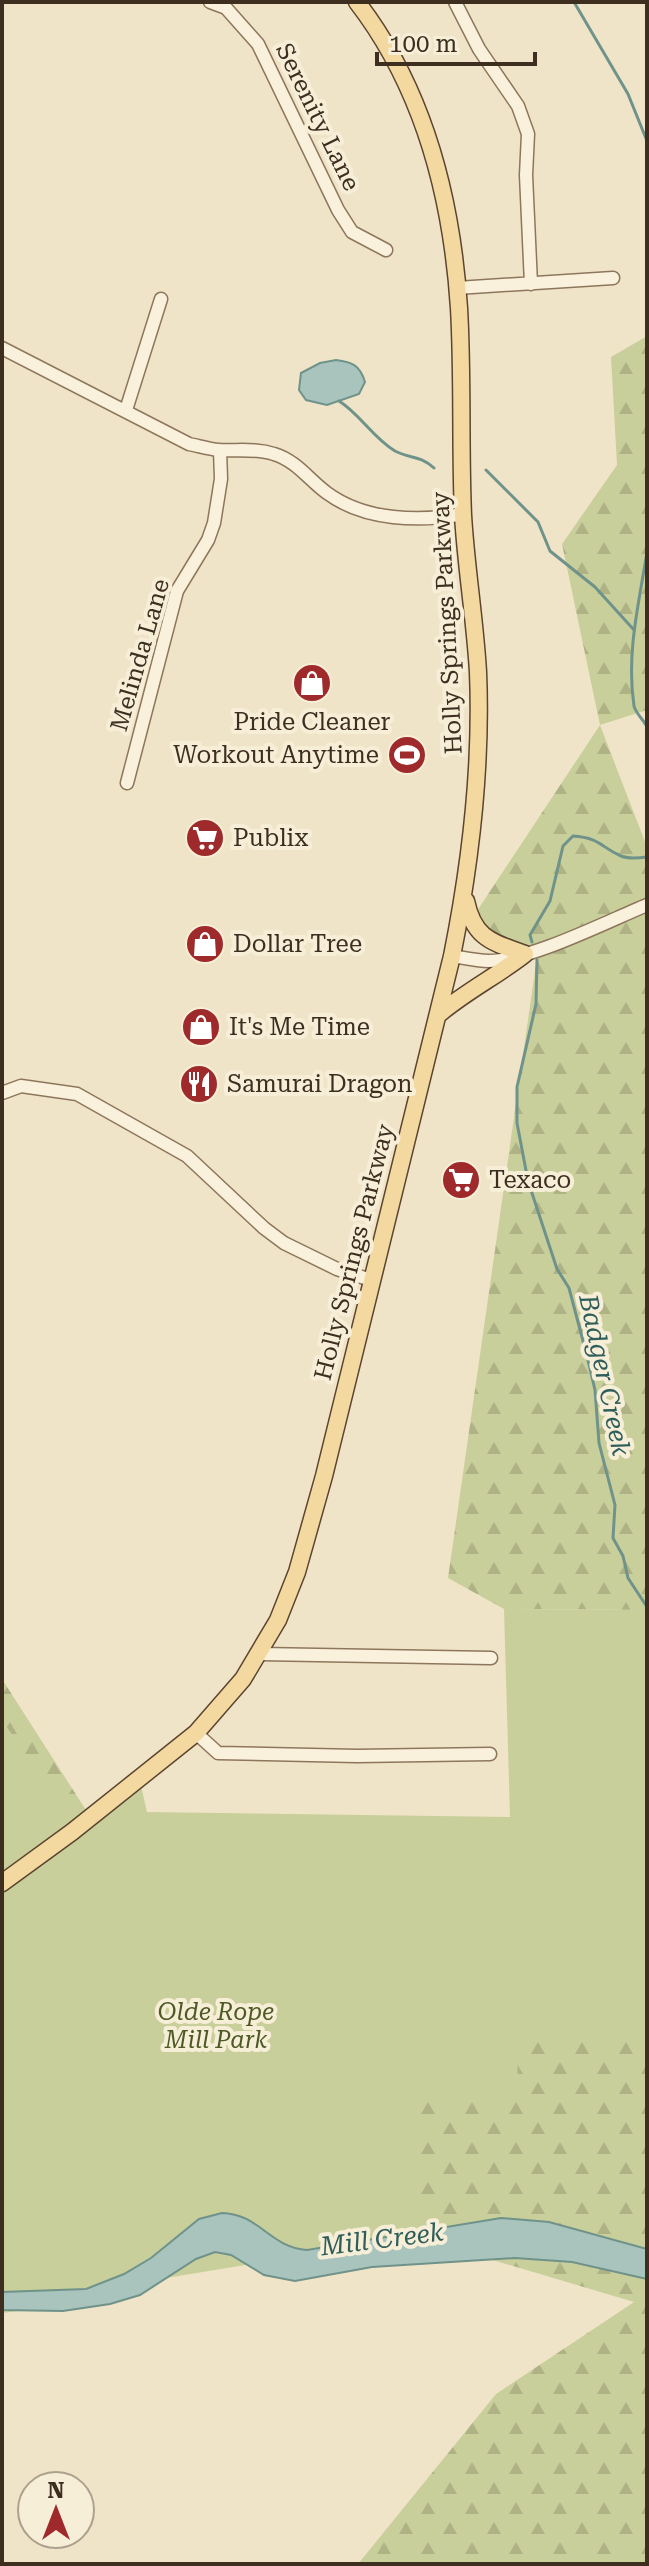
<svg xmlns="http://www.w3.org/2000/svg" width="649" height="2566" viewBox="0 0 649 2566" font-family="'Roboto Serif',serif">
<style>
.forest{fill:url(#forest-firs)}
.park{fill:#c9cf9b}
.water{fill:#a9c4bc;stroke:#6f938a;stroke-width:2}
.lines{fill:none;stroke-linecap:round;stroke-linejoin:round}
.stream{stroke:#6f938a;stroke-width:3}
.minor-casing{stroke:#8d765c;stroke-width:15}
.major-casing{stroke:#5b4430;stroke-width:19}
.minor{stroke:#faf1dc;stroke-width:12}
.major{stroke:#f3d9a0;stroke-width:16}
.labels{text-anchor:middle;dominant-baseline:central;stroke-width:8;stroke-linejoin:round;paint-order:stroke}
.street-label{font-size:24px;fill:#3d2e20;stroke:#f7eed8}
.poi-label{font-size:24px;fill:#3d2e20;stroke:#f7eed8;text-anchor:start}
.park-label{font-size:24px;font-style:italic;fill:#4d5a26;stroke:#f7eed8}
.water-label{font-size:26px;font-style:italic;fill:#2f5d5a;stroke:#f7eed8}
</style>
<defs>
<pattern id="forest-firs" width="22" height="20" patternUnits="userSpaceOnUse" patternTransform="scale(2)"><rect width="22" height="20" fill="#c9cf9b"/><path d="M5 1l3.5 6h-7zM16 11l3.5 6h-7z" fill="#aeb285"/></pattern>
</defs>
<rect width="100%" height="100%" fill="#f0e4c8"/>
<path class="forest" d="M647 336V710L600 725 647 847V1610L504 1609 448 1578 537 957 471 920 600 725 562 544 617 465 611 357Z
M2 1679 93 1821 2 1887Z
M517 2036H647V2564H358L496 2394 634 2302 415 2237V2099H517Z"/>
<path class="park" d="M504 1609 647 1610V2036H518L517 2099H415V2237L295 2281 269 2261 154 2280 133 2297 2 2313V1720L64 1811 106 1812 141 1786 147 1812 510 1817Z"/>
<path class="water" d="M336 360C352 362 360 365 365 382L359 394 327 405 306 400 299 390 301 373 320 363Z
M222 2213C260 2214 269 2247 307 2250L501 2218 549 2222 647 2249V2279L572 2262 515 2258 372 2267 295 2281 264 2275 231 2255 215 2252 196 2259 140 2295 110 2304 63 2311 2 2310V2292L86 2289 124 2274 151 2258 199 2219Z"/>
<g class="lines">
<path class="stream" d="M574 2 628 94 647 141
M339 401C360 414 373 438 395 451 410 459 420 455 434 468
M486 470 538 522 550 551 595 587 634 630
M647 552C639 603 626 654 634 706 636 714 644 720 647 727
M532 942 530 935 550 901 563 846 573 836C601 838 600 847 621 856 628 859 639 858 647 857
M537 960 536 1004 517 1087V1123L528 1181 557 1269 569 1288 587 1356 595 1390 599 1443 615 1505 613 1538 623 1556 628 1578 647 1607"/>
<defs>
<path id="minor" d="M210 2 226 8 258 44 338 210 352 232 386 250
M455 2 479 49 518 106 528 134 526 175 531 284
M457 288 613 278
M2 348 189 444C199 446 209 449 219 450 237 451 256 448 274 454 297 461 309 480 327 493 365 521 420 522 463 514
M126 410 161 299
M127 783 177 591 208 540 214 523 221 479 220 450
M452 956C464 958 477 961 489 961 529 961 608 921 647 905
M2 1093 21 1086 77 1094 187 1156 264 1228 284 1243 337 1269 371 1280
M260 1654 491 1658
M196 1733 218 1753 357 1756 490 1754"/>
<path id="major" d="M466 901C474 939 492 942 525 954
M438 1015C466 991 497 976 525 954
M2 1883 72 1832 196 1733 243 1679 278 1620 297 1572 324 1476 452 956C471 861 482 768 478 672 475 620 466 567 463 515 460 446 463 377 459 308 452 200 424 89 357 2"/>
</defs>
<use href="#minor" class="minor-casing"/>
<use href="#major" class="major-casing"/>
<use href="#minor" class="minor"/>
<use href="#major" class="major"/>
</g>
<defs>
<symbol id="shop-disc" viewBox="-11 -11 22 22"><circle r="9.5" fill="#9e2a2b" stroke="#f7eed8"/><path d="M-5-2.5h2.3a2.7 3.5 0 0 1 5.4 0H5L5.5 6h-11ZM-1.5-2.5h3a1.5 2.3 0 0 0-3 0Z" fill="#fff"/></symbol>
<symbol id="stadium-disc" viewBox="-11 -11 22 22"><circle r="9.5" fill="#9e2a2b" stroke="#f7eed8"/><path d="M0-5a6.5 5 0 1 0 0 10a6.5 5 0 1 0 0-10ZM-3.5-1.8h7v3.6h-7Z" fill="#fff"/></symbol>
<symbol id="supermarket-disc" viewBox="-11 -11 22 22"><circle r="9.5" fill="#9e2a2b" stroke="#f7eed8"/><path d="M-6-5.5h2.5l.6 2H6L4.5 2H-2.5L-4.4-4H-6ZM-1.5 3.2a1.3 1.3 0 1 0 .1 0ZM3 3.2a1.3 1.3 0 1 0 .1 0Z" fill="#fff"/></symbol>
<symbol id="restaurant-disc" viewBox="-11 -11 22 22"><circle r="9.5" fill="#9e2a2b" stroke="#f7eed8"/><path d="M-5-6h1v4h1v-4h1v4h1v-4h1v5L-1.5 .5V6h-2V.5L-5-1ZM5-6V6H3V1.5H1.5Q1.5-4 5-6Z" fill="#fff"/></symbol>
</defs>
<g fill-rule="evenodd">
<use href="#shop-disc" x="290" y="661" width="44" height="44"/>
<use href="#stadium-disc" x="385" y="733" width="44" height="44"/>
<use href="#supermarket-disc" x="183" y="816" width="44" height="44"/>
<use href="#shop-disc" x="183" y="922" width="44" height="44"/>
<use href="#shop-disc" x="179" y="1005" width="44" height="44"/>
<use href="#restaurant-disc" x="177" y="1062" width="44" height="44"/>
<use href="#supermarket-disc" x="439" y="1158" width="44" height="44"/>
</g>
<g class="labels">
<g class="street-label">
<text transform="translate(318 117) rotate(64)">Serenity Lane</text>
<text transform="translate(447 623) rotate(-93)">Holly Springs Parkway</text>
<text transform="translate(140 655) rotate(-74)">Melinda Lane</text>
<text transform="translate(354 1252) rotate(-76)">Holly Springs Parkway</text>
</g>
<g class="poi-label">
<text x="312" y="722" text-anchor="middle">Pride Cleaner</text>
<text x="379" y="755" text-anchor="end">Workout Anytime</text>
<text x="233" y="838">Publix</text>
<text x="233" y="944">Dollar Tree</text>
<text x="229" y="1027">It's Me Time</text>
<text x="227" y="1084">Samurai Dragon</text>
<text x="489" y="1180">Texaco</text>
</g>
<g class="park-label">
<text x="216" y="2012">Olde Rope<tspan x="216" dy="28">Mill Park</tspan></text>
</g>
<g class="water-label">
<text transform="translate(605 1375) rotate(78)">Badger Creek</text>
<text transform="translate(382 2239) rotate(-7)">Mill Creek</text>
</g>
</g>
<rect width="649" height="2566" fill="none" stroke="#3d2e20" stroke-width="8"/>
<g transform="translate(56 2510)"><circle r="38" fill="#f7eed8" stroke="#ada18e" stroke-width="2"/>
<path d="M0-6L14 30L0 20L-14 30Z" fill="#9e2a2b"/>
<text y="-12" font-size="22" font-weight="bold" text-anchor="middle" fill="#3d2e20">N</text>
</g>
<path d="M377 52v12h158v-12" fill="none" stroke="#3d2e20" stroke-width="4"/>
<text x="389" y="52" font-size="24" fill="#3d2e20" stroke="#f7eed8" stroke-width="6" paint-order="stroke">100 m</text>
</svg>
